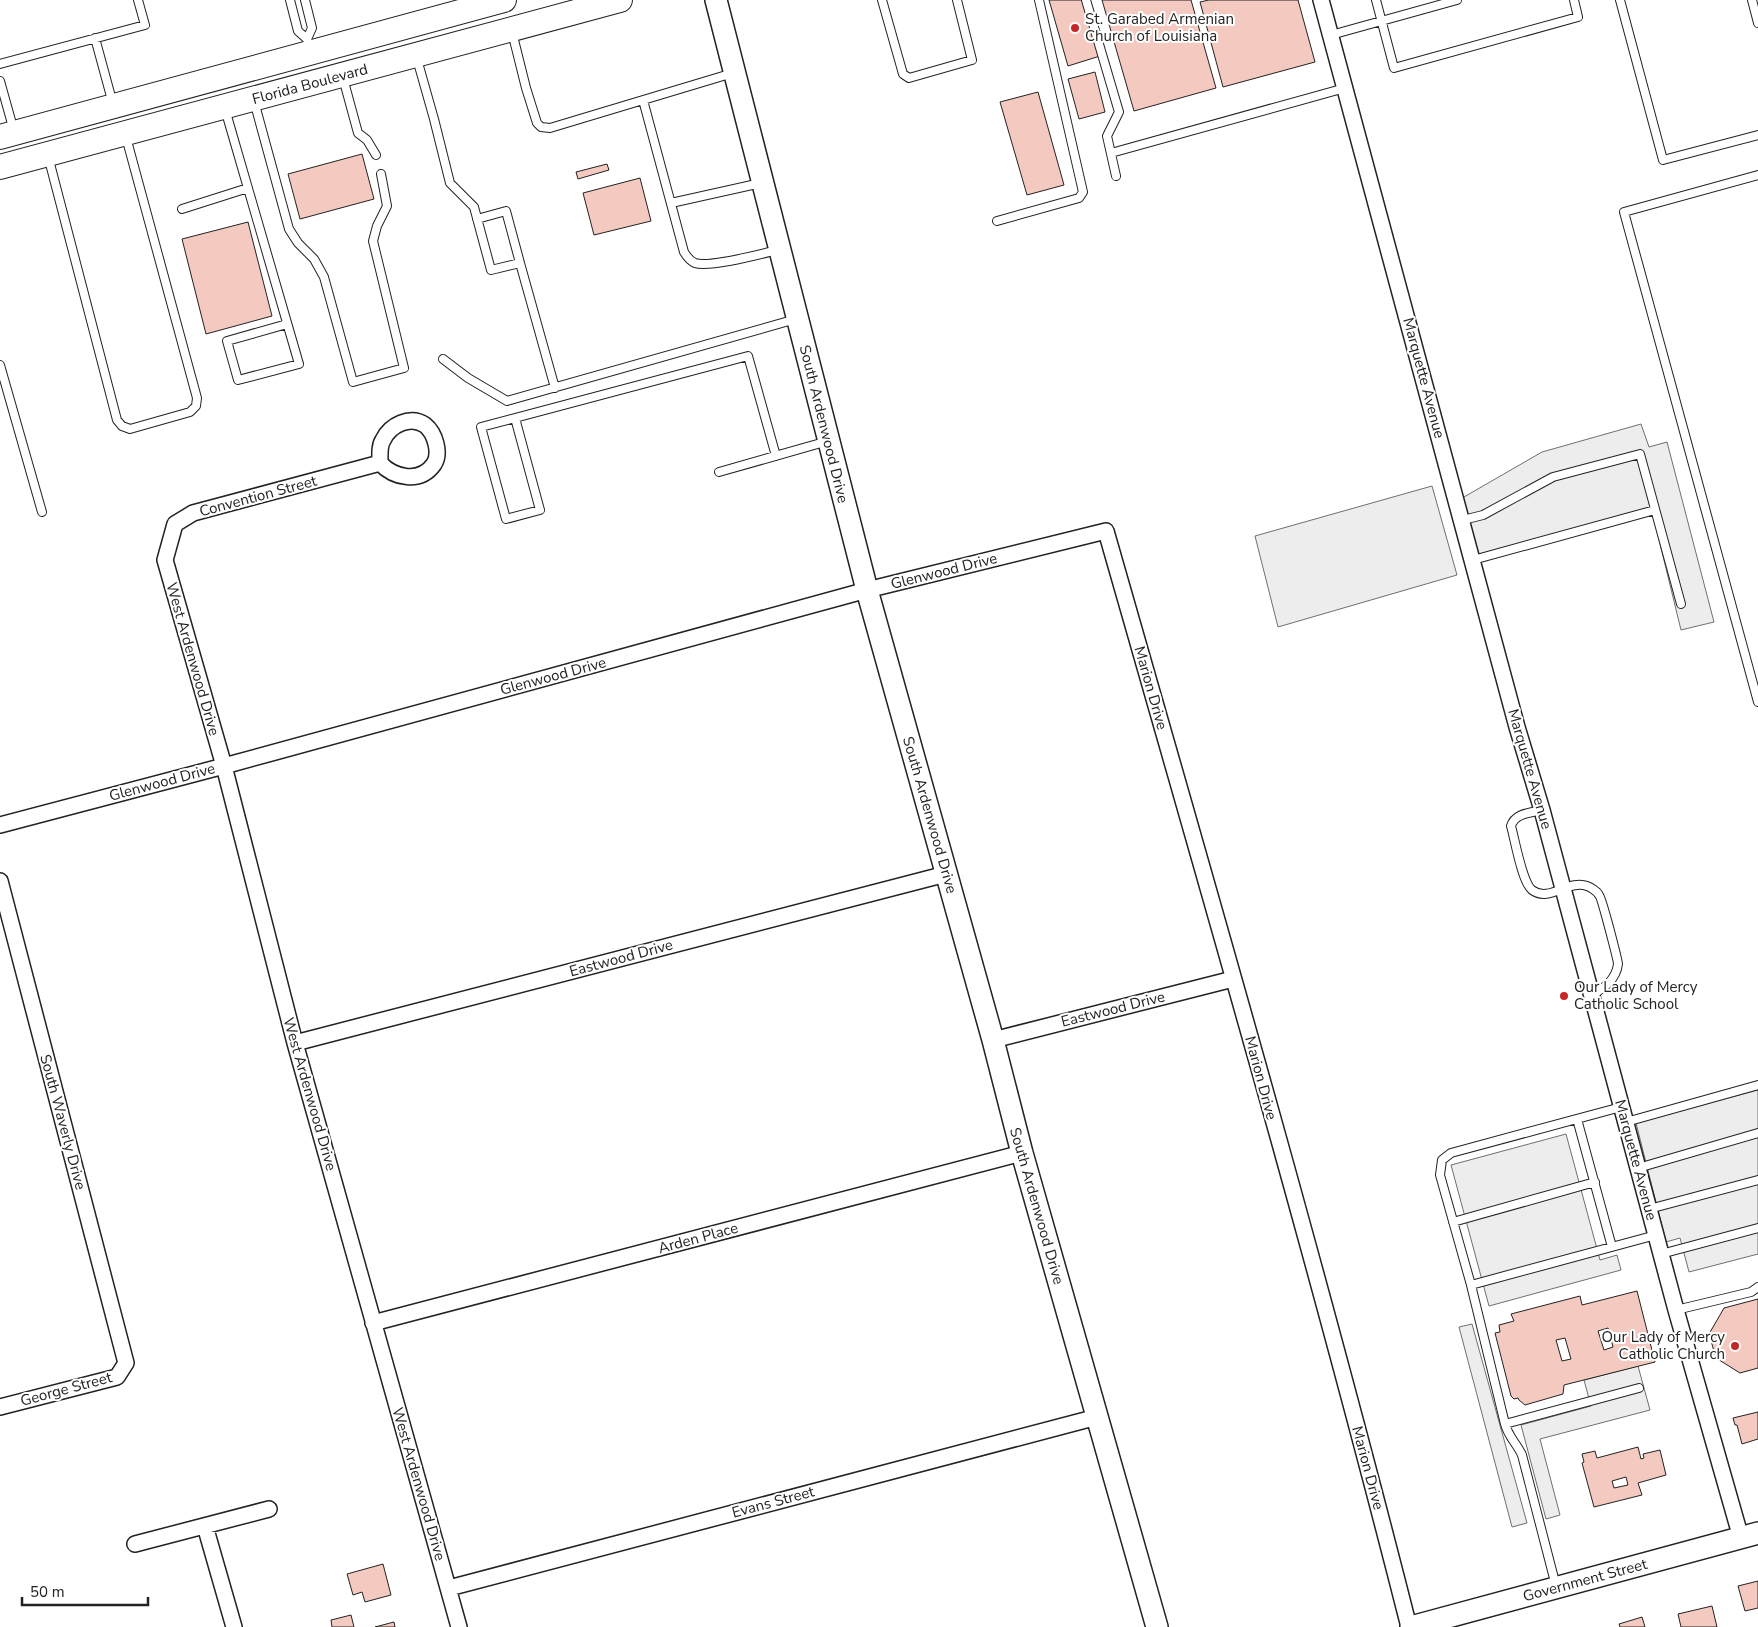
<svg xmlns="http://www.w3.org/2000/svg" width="1758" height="1627" viewBox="0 0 1758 1627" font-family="'Nunito Sans',sans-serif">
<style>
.parking{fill:#ededed;stroke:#6f6f6f}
.building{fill:#f3c9c0;stroke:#222;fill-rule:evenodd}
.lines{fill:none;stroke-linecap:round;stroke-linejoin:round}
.lane-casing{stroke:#222;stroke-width:10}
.street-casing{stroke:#222;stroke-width:18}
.secondary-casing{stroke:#222;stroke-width:24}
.primary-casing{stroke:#222;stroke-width:26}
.lane{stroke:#fff;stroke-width:8}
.street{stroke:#fff;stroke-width:15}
.secondary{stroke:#fff;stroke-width:21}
.primary{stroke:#fff;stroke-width:24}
.poi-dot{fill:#c62828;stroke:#fff;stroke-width:2}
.labels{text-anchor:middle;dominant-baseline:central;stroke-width:4;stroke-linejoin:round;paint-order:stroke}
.poi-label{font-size:15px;fill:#222;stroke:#fff;text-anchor:start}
.street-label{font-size:15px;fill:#222;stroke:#fff}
</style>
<rect width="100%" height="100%" fill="#fff"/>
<path class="parking" d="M1641 424 1649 447 1667 442 1714 622 1681 630 1652 511 1473 560 1457 501 1542 452Z
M1432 486 1457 575 1278 627 1255 536Z
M1758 1090V1254L1689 1272 1680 1238 1666 1242 1636 1123Z
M1566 1134 1600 1260 1617 1255 1621 1270 1489 1306 1451 1165Z
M1472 1324 1527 1523 1512 1527 1459 1327Z
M1638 1366 1650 1410 1540 1439 1560 1515 1546 1519 1521 1425 1591 1406 1584 1380Z"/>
<path class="building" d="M1049 0H1084L1100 56 1068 66Z
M1102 0H1191L1216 88 1134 111Z
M1209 0H1298L1315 62 1223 87 1200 2Z
M1095 72 1105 112 1079 119 1068 79Z
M1038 92 1064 185 1027 195 1000 102Z
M362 154 374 199 300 219 288 174Z
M607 164 609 170 578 179 576 172Z
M640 178 651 221 594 235 583 193Z
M248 222 272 316 206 334 182 239Z
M1637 1291 1655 1362 1564 1385 1563 1394 1525 1405 1519 1400 1518 1398 1514 1399 1511 1396 1495 1333 1500 1332 1499 1325 1514 1321 1511 1314 1580 1296 1582 1305ZM1608 1328 1613 1347 1604 1350 1598 1331ZM1565 1338 1571 1359 1562 1361 1556 1340Z
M1758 1299V1368L1740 1373 1716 1358 1709 1334 1724 1308Z
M1758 1412V1439L1742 1444 1737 1425H1735L1733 1418Z
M1638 1447 1641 1459 1644 1458 1643 1454 1660 1450 1666 1475 1638 1483 1642 1495 1594 1507 1582 1463 1584 1462 1582 1454 1595 1451 1597 1458ZM1626 1477 1628 1485 1614 1488 1612 1481Z
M383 1564 391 1595 365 1602 362 1592 353 1595 347 1574Z
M1758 1581V1608L1745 1611 1738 1586Z
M1712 1606 1717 1627H1681L1678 1614Z
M351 1615 354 1627H332L331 1620Z
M1642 1617 1645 1627H1620L1619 1624Z
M394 1622 395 1627H375Z"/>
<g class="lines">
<defs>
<path id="lane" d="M290 0 298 31 307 39 310 50
M305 0 312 28 307 39
M882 0 903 74 909 78 972 60 957 0
M1086 0 1119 112 1107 136 1116 176
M1376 0 1394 68 1578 17 1574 0
M1620 0 1663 160 1758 135
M1752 0 1758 23
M512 32 526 88 537 123 541 127 550 128 733 73
M1331 35 1457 0
M95 38 113 104
M417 59 434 119 450 183 474 207 491 270 520 263 555 388
M0 64 145 25 138 0
M343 78 358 133 367 140 376 155
M0 81 14 131
M643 100 684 252C687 257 690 261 695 263 709 268 761 254 778 250
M254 101 289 229 298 243 314 259 324 277 353 382 404 368 373 241 377 226 387 206 381 174
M225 109 299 364 238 380 227 341 287 324
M1111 153 1345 88
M48 156 117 420 122 426 130 429 190 412 196 406 197 398 126 137
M1758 175 1624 212 1758 702
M671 203 761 183
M182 209 248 188
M477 219 506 211 520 263
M997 221 1079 198 1083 192 1039 0
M443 359 468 378 507 401 796 319
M0 365 42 512
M515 418 540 510 506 519 481 427 515 418 748 356 776 456
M719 472 828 441
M1463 520 1483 515 1553 477 1640 454 1681 604
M1473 560 1655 510
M1542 810C1530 813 1515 813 1511 826 1515 840 1522 882 1532 890 1549 903 1569 879 1587 886 1590 887 1597 891 1599 895 1602 898 1618 961 1618 964 1616 980 1604 988 1592 995
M1577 1119 1612 1247
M1626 1122 1758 1085
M1638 1168 1758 1133
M1649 1209 1758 1180
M1453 1222 1595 1182
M1661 1254 1758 1228
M1471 1285 1656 1235
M1676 1310 1751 1292 1758 1287
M1505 1424 1639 1388
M1556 1586 1522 1455C1517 1444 1508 1436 1505 1424L1471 1285 1440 1175 1442 1160 1451 1153 1621 1107"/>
<path id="street" d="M1321 0 1517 727 1542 810 1676 1310 1741 1538
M380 463C394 478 420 484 434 464 441 453 435 433 425 425 410 415 390 425 383 440 379 446 380 455 380 463L193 513 175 524 165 560 224 766 295 1043 459 1627
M0 825 224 766 867 590 1106 531C1210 895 1316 1260 1409 1627
M0 881 126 1363 117 1377 0 1407
M993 1040 1233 979
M295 1043 946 874
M373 1323 1022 1153
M205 1526 234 1627
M135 1544 269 1509
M449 1588 1097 1417"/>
<path id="secondary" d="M716 0 867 590 993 1040 1022 1153 1157 1627
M1411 1627 1758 1533"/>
<path id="primary" d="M0 137 504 0
M0 167 620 0"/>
</defs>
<use href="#lane" class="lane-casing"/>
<use href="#street" class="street-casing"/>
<use href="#secondary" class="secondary-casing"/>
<use href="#primary" class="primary-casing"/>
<use href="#lane" class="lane"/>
<use href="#street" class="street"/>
<use href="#secondary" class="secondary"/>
<use href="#primary" class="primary"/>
</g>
<g class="poi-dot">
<circle cx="1075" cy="28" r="5"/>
<circle cx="1564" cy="996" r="5"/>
<circle cx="1735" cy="1346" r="5"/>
</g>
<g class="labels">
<g class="poi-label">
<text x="1085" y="19">St. Garabed Armenian<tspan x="1085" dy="17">Church of Louisiana</tspan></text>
<text x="1574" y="987">Our Lady of Mercy<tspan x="1574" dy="17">Catholic School</tspan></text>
<text x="1725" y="1337" text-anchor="end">Our Lady of Mercy<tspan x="1725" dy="17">Catholic Church</tspan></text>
</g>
<g class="street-label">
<text transform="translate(310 84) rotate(-15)">Florida Boulevard</text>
<text transform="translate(1424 378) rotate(75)">Marquette Avenue</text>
<text transform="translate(824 424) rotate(76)">South Ardenwood Drive</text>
<text transform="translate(258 496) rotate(-15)">Convention Street</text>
<text transform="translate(944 571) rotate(-14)">Glenwood Drive</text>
<text transform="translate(193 659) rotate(74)">West Ardenwood Drive</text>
<text transform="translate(553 676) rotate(-15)">Glenwood Drive</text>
<text transform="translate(1151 688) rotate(74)">Marion Drive</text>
<text transform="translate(1530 769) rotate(74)">Marquette Avenue</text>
<text transform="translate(162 782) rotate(-15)">Glenwood Drive</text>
<text transform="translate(930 815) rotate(74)">South Ardenwood Drive</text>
<text transform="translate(621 958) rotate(-15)">Eastwood Drive</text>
<text transform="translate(1113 1009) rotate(-14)">Eastwood Drive</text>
<text transform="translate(1261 1078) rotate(75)">Marion Drive</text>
<text transform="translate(310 1094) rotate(74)">West Ardenwood Drive</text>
<text transform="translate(63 1122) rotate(75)">South Waverly Drive</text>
<text transform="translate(1636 1160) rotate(75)">Marquette Avenue</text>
<text transform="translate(1037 1206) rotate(74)">South Ardenwood Drive</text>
<text transform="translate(698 1238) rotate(-15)">Arden Place</text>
<text transform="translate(66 1389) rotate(-15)">George Street</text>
<text transform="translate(1368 1468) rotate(75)">Marion Drive</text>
<text transform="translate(419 1484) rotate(74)">West Ardenwood Drive</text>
<text transform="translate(773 1502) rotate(-15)">Evans Street</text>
<text transform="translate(1585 1580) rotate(-15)">Government Street</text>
</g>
</g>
<path d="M22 1597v8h126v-8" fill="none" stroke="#222222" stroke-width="2.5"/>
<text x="30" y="1597" font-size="15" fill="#222222" stroke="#ffffff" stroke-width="4" paint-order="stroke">50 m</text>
</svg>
